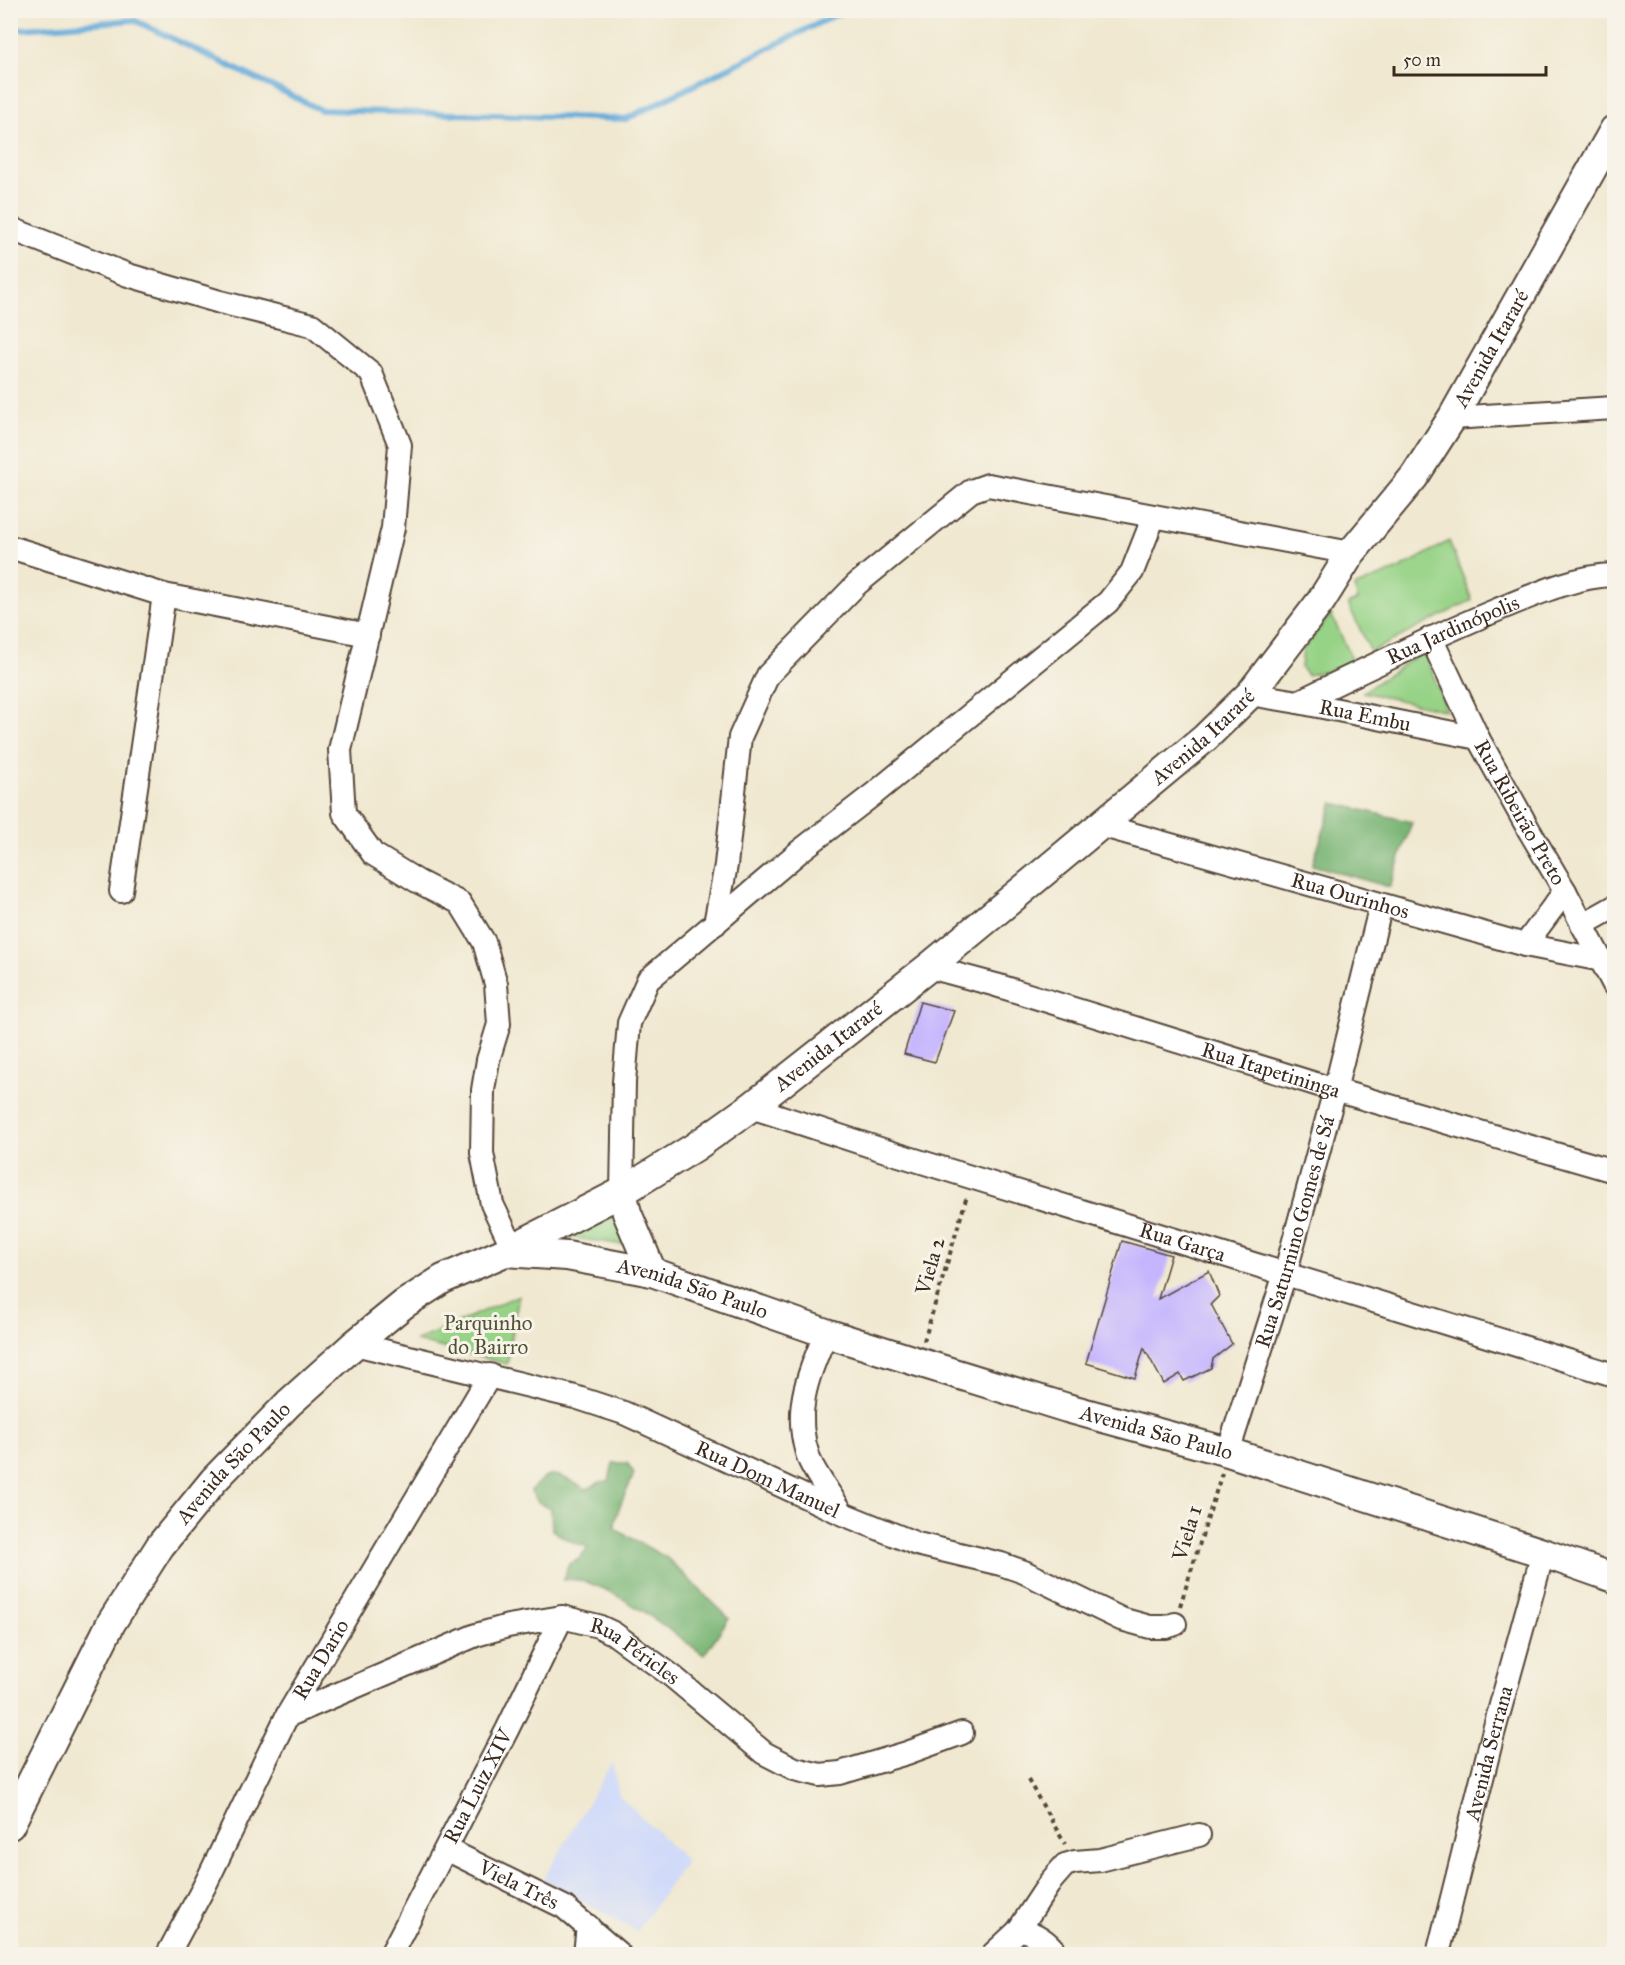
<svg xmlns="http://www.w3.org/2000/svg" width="1625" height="1965" font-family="'IM FELL Great Primer',serif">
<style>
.built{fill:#d0daf9}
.green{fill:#97d387;stroke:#697e52;stroke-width:1.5}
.forest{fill:#79b574;stroke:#5a7049;stroke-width:1.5}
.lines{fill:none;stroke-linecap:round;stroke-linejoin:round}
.stream{stroke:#63abda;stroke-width:6}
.building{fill:#c5b5fe}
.minor-casing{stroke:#564639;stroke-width:26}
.major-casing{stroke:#564639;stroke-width:32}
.path{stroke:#564639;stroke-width:4;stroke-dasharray:4.5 4.5;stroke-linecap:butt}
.minor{stroke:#fff;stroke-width:22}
.major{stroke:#fff;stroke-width:28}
.labels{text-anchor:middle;stroke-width:6;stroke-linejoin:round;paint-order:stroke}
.street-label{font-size:21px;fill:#3b2a1e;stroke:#f7f3e8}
.park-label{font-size:21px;fill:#525438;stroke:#f7f3e8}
</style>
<rect width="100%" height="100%" fill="#f7f3e8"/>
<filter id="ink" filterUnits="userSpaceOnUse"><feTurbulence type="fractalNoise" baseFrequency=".0167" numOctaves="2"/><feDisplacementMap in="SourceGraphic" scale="12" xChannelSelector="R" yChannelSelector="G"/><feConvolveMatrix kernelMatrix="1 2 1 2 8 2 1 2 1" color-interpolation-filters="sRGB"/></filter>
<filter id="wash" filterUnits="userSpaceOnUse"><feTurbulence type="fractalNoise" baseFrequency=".008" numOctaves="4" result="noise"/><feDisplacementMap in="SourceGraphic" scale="24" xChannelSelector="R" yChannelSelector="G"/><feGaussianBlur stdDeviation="1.35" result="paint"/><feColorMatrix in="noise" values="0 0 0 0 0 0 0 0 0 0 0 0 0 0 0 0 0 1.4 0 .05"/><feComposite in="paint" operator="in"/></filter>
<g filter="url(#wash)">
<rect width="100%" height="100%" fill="#f0e8d0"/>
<!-- built -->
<path class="built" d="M 612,1762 L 619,1795 L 687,1861 L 637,1931 L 543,1880 Z"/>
<!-- green -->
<path class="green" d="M 1449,541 L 1472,600 L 1371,652 L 1348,604 L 1358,600 L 1354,587 L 1401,568 Z
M 1331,614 L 1353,661 L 1328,671 L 1307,675 L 1301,668 L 1303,650 Z
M 1424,651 L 1447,711 L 1363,692 Z
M 613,1204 L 634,1246 L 566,1237 Z
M 519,1295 L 507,1364 L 416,1341 Z"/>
<!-- forest -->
<path class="forest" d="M 1333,803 L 1412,822 L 1390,887 L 1312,865 Z
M 613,1463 L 627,1463 L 634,1473 C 628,1492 615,1508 615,1529 L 667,1558 L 729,1618 L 704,1655 C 673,1633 600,1573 563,1580 L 569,1564 L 579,1559 L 588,1547 C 574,1544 564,1538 552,1530 L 551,1508 L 539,1503 L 531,1491 C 552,1463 561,1478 587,1489 L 600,1482 L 609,1481 Z"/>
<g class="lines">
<!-- stream -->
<path class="stream" d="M 10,30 L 134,20 L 321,110 L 626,119 L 845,10"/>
</g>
<g id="blocks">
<!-- building -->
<path class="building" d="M 920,1002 L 954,1011 L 935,1062 L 904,1054 Z
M 1122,1241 L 1171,1255 L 1158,1299 L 1209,1271 L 1219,1296 L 1211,1304 L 1232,1344 L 1213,1359 L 1211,1368 L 1184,1381 L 1180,1374 L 1164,1384 L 1144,1348 L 1135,1378 L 1086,1363 Z"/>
</g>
</g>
<g filter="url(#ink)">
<use href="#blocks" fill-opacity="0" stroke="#564639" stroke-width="1.5"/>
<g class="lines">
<!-- minor casing -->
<g class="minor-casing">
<g id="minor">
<path d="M 14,230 L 128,275 L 220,302 L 312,325 L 371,373 L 400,445 L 393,528 L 340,750 L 344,813 L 373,854 L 417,881 L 460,903 L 484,942 L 496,984 L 499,1024 L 488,1060 L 483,1090 L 482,1153 L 492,1204 L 513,1248"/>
<path d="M 1452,418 L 1614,408"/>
<path d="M 10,547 L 164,595 L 368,635"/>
<path id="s1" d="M 1431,638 L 1478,738 L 1529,830 L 1565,891 L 1614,985"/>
<path id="s2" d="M 1250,694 L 1298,702 L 1478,738"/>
<path id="s3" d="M 1298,702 C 1364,670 1429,638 1497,610 C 1534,595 1574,576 1614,575"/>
<path id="s4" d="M 1100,825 L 1525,945 L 1602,960"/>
<path d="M 121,891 L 164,595"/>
<path d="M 715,924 L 726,865 L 740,737 L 768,675 L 857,584 L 971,491 L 988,485 L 1351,553"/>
<path d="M 1582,925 L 1614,907"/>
<path d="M 1525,945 L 1565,891"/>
<path id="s5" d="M 929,967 L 996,985 L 1335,1090 L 1614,1171"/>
<path id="s6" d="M 751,1107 L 886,1151 L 1614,1375"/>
<path d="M 622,1192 L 624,1082 L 629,1023 L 648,980 L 800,851 L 875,793 L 1108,602 L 1132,572 L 1154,516"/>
<path d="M 826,1333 C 808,1376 792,1411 809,1459 C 815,1474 834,1500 843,1514"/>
<path id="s7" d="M 355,1344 L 575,1397 L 624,1413 L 843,1514 L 917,1544 L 1001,1564 L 1024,1572 L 1121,1619 L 1150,1627 L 1166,1627 L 1175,1624"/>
<path id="s8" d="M 1228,1452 L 1285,1274 L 1335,1090 L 1381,905"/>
<path id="s9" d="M 287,1716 L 476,1635 L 508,1626 L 562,1617 L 598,1626 L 613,1633 L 672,1676 L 764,1753 L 795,1769 L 820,1775 L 840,1773 L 907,1753 L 962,1733"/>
<path id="s10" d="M 446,1849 L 564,1907 L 619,1954"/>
<path d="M 1018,1931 L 1051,1881 L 1065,1865 L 1075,1862 L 1100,1860 L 1199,1835"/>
<path id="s11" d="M 168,1954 L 205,1885 L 287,1716 L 490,1375"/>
<path id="s12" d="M 391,1954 L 507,1730 L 562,1617"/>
<path d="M 585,1954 L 588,1926"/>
<path d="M 993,1954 L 1020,1929 C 1036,1934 1047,1940 1057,1954"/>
<path id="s13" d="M 1438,1954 L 1493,1734 L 1543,1553"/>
</g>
</g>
<!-- major casing -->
<g class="major-casing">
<g id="major">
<path d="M 622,1192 L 627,1213 L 652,1272"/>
<path id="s14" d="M 505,1252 L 567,1256 L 652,1272 L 826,1333 L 918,1362 L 1067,1408 L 1228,1452 L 1543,1553 L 1614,1578"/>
<path id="s15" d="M 10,1825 L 111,1623 L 160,1546 L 214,1480 L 289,1403 L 355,1344 L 404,1304 L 443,1279 L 505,1252 L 622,1192 L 695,1147 L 751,1107 L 929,967 L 1032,882 L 1205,738 L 1250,694 L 1321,601 L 1351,553 L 1414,477 L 1452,418 L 1614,130"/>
</g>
</g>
<!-- path -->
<path class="path" d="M 924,1341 L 967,1196
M 1180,1606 L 1222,1473
M 1028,1780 L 1065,1844"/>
<!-- minor -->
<use href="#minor" class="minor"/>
<!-- major -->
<use href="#major" class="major"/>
</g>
</g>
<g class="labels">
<!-- street labels -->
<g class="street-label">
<text dy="7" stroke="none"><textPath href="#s15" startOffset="2132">Avenida Itararé</textPath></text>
<text dy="7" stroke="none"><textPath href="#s3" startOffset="171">Rua Jardinópolis</textPath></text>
<text dy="7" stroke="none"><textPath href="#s2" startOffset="117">Rua Embu</textPath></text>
<text dy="7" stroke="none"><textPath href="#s15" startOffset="1646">Avenida Itararé</textPath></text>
<text dy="7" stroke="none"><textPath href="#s1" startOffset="196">Rua Ribeirão Preto</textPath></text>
<text dy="7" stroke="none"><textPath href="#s4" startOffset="260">Rua Ourinhos</textPath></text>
<text dy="7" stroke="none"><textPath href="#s15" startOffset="1160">Avenida Itararé</textPath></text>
<text dy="7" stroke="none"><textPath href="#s5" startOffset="357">Rua Itapetininga</textPath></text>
<text dy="7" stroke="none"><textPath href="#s8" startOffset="230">Rua Saturnino Gomes de Sá</textPath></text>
<text dy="7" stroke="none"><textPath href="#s6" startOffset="452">Rua Garça</textPath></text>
<text transform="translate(930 1266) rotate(-74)" y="7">Viela 2</text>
<text dy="7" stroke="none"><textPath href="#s14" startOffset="192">Avenida São Paulo</textPath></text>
<text dy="7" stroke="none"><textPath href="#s14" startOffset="678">Avenida São Paulo</textPath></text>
<text dy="7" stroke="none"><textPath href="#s15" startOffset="428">Avenida São Paulo</textPath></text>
<text dy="7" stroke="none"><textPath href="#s7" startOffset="436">Rua Dom Manuel</textPath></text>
<text transform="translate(1187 1533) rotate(-73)" y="7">Viela 1</text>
<text dy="7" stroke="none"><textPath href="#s9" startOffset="375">Rua Péricles</textPath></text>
<text dy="7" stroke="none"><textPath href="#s11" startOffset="332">Rua Dario</textPath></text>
<text dy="7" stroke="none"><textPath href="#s13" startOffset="207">Avenida Serrana</textPath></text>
<text dy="7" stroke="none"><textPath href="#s12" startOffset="189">Rua Luiz XIV</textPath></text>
<text dy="7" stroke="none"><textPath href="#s10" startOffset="81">Viela Três</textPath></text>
</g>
<!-- park labels -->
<g class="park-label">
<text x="488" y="1330">Parquinho<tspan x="488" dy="24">do Bairro</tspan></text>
</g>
</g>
<!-- margin -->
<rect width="1625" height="1965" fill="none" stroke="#f7f3e8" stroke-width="36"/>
<!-- scale -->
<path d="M1394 66v9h152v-9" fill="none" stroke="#3b2a1e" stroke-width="3"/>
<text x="1403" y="66" font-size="18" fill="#3b2a1e" stroke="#f7f3e8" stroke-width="4.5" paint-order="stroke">50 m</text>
</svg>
